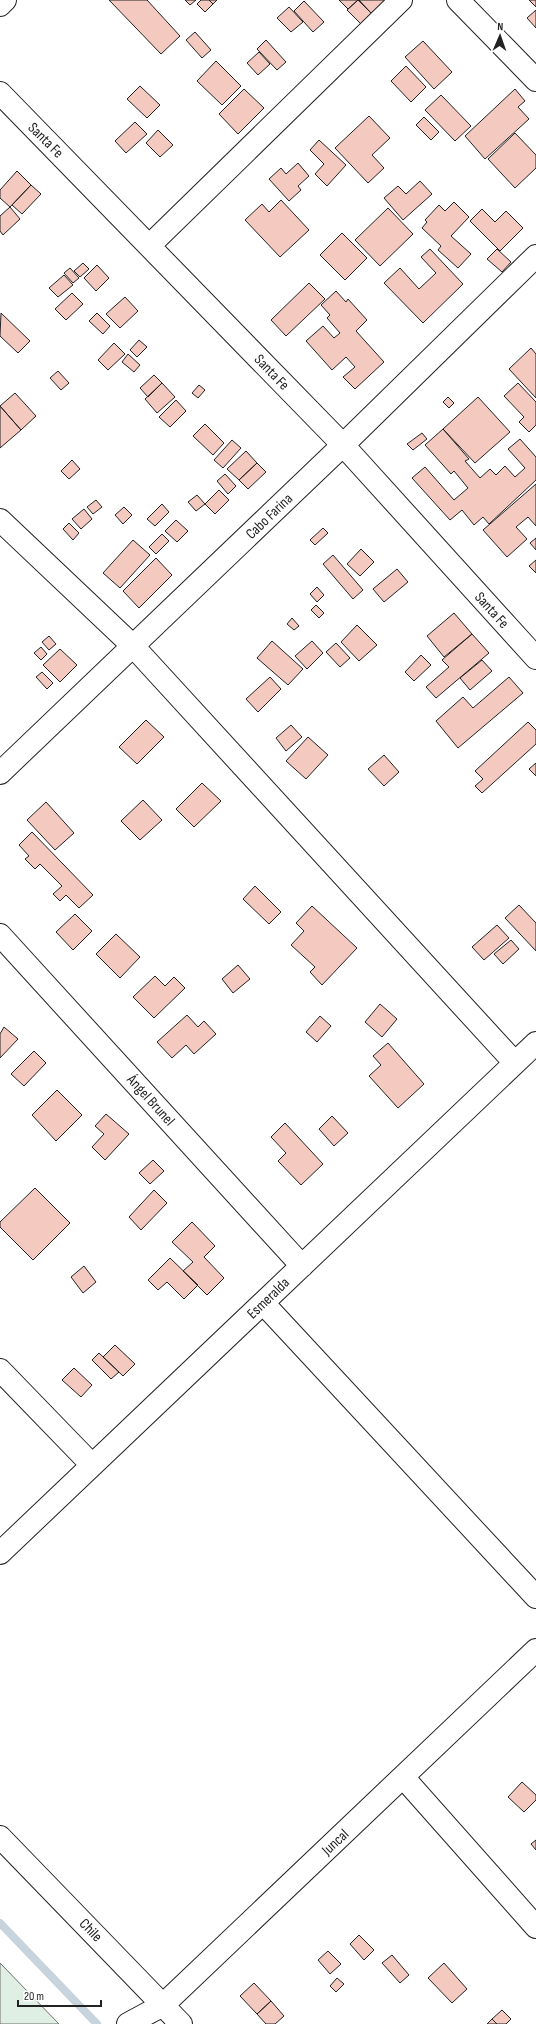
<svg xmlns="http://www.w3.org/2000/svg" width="536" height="2024" font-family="'Sofia Sans Condensed',sans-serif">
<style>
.green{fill:#e0efe3;stroke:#6f6f6f}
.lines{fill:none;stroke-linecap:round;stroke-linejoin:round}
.stream{stroke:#c7d3dd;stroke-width:8}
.building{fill:#f3c9c0;stroke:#222}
.minor-casing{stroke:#222;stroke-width:24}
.minor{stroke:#fff;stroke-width:22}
.labels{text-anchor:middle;stroke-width:3;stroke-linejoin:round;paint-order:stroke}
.street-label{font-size:15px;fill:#222;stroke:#fff}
</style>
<rect width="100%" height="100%" fill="#fff"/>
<!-- green -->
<path class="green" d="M 0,1963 L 59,2024 L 0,2024 Z"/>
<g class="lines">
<!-- stream -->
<path class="stream" d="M 0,1923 L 97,2024"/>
</g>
<!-- building -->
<path class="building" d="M 109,0 L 147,0 L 180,36 L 161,54 Z
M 185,0 L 196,0 L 190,5 Z
M 201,0 L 209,0 L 213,4 L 205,12 L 197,4 Z
M 209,0 L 217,0 L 213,4 Z
M 339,0 L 358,0 L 348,9 Z
M 358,0 L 372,14 L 361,24 L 347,10 Z
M 359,0 L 387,0 L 372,14 Z
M 529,0 L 536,0 L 536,7 Z
M 304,1 L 324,22 L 313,32 L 294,11 Z
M 289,7 L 303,22 L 291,32 L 277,18 Z
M 536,10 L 536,28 L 527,18 Z
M 195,32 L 211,50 L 202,58 L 186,40 Z
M 266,40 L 286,62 L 277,70 L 257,49 Z
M 423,41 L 452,72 L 434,89 L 405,57 Z
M 259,52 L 270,64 L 258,75 L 247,63 Z
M 216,61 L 241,86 L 222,105 L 197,81 Z
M 406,66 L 426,87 L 411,102 L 391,81 Z
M 140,86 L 160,105 L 147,118 L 127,99 Z
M 244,89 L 264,108 L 238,134 L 219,114 Z
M 515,89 L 525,101 L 518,107 L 529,119 L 485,159 L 465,136 Z
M 441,95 L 471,126 L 455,141 L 425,110 Z
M 369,116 L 390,138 L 372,155 L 384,168 L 368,183 L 335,148 Z
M 424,117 L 439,132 L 431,140 L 416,125 Z
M 135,122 L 147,134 L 126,153 L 115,141 Z
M 158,130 L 173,145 L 160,157 L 146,143 Z
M 515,133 L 536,155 L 536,168 L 515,188 L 488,159 Z
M 319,140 L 346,165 L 327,186 L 315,174 L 324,164 L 310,150 Z
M 298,163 L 309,176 L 298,186 L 301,190 L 289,201 L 269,179 L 281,168 L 286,174 Z
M 17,171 L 31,185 L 10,207 L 0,198 L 0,190 Z
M 420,181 L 432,194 L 403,220 L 384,198 L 398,186 L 406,194 Z
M 31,185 L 41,194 L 22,214 L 12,205 Z
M 281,200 L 309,230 L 280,257 L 245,220 L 262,204 L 269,212 Z
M 454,202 L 469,217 L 451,236 L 471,254 L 458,268 L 438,250 L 441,246 L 422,228 L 427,222 L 425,220 L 439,205 L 445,211 Z
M 10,207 L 20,219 L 3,235 L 0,231 L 0,216 Z
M 388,208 L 413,234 L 380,266 L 355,240 Z
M 482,209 L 495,222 L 506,211 L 523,228 L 500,251 L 470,221 Z
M 342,233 L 367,258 L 345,280 L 320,255 Z
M 430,249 L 463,284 L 423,323 L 384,283 L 400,268 L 419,289 L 436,273 L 421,257 Z
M 497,249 L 511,262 L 502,272 L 487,259 Z
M 83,263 L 89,269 L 80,277 L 74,271 Z
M 97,265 L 109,278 L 96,291 L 84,278 Z
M 70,268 L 79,278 L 73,283 L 64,273 Z
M 64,275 L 73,285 L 58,297 L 49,288 Z
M 309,283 L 325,299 L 286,336 L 271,320 Z
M 336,291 L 346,302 L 348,299 L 367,320 L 356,331 L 384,362 L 355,389 L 343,377 L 355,367 L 346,357 L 332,370 L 306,341 L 323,326 L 334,338 L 340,333 L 327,318 L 330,315 L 321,305 Z
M 72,293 L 83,304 L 66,320 L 55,309 Z
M 125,297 L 138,311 L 120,328 L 106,314 Z
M 1,313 L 30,341 L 18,353 L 0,336 Z
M 97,313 L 110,326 L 103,334 L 89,321 Z
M 139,340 L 147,347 L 137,357 L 130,350 Z
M 114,343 L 125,354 L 108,370 L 98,360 Z
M 531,348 L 536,354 L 536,398 L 509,369 Z
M 128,354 L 140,365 L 134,372 L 122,362 Z
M 58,371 L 69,383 L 61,390 L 50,378 Z
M 154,375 L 162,383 L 148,397 L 140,388 Z
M 162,383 L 175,397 L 157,413 L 145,399 Z
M 518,383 L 536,402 L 536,425 L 529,432 L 519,422 L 524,417 L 504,396 Z
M 199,385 L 205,390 L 198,398 L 192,393 Z
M 15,393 L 36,416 L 21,430 L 0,406 Z
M 448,397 L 454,403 L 449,408 L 443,402 Z
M 478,397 L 510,432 L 475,463 L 443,429 Z
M 176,400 L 186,411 L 170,427 L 159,417 Z
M 0,406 L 21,430 L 0,448 Z
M 205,424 L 224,443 L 213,455 L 193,436 Z
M 443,429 L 469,459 L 465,461 L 480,478 L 490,469 L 496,475 L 505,466 L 515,477 L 525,468 L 508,449 L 520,439 L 536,457 L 536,480 L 489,524 L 483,517 L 474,525 L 462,510 L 450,520 L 412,478 L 425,467 L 454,500 L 468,488 L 454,471 L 451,474 L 425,445 Z
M 422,433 L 427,439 L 413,450 L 407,444 Z
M 232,440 L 241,448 L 223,468 L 214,460 Z
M 246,451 L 257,463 L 239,480 L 227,469 Z
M 72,460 L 80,469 L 69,479 L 61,471 Z
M 257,463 L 266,472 L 248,489 L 239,480 Z
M 225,474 L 236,486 L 228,494 L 217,481 Z
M 536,484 L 536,526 L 528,517 L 516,527 L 527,539 L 507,557 L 483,530 Z
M 219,490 L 229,500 L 215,514 L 205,504 Z
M 197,495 L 205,504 L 196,511 L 188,502 Z
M 96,500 L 102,507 L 93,514 L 87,507 Z
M 162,504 L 169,512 L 155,526 L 147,519 Z
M 124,507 L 132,515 L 123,524 L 115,515 Z
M 84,509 L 92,519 L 81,529 L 72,519 Z
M 176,520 L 188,531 L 177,542 L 165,531 Z
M 69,523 L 79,533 L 73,540 L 63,529 Z
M 323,528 L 328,533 L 315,545 L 310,540 Z
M 162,534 L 169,541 L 156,554 L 149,547 Z
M 536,538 L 536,550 L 530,543 Z
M 133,540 L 150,555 L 120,588 L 103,573 Z
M 361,549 L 374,562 L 360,576 L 347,564 Z
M 333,555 L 363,590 L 353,599 L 323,564 Z
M 156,558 L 172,575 L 139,608 L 123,591 Z
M 536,560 L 536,573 L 529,566 Z
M 397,569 L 408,582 L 384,602 L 373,589 Z
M 317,587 L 324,595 L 317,602 L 310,594 Z
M 316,605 L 324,613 L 319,618 L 311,610 Z
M 454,613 L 472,634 L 444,657 L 427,636 Z
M 292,618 L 299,626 L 294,630 L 287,624 Z
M 357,625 L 377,645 L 359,661 L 341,642 Z
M 472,634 L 489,653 L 436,698 L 426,687 L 449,667 L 442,660 Z
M 49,636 L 56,644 L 49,650 L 42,642 Z
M 272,641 L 303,669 L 288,685 L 257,658 Z
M 312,641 L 323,653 L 307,669 L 295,656 Z
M 336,643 L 350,658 L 340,667 L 326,652 Z
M 41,647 L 47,654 L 41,660 L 34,653 Z
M 60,649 L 77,665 L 60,682 L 43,665 Z
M 421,655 L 431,665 L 414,681 L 405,672 Z
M 482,660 L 492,671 L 470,690 L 460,678 Z
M 42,672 L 53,683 L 47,689 L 36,677 Z
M 270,677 L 281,689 L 258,712 L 246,699 Z
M 509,677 L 523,693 L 458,748 L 436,721 L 463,697 L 473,708 Z
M 146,720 L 164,737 L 137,764 L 119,747 Z
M 528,722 L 536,730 L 536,744 L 482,793 L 475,786 L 483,779 L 475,771 Z
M 291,725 L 302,737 L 286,751 L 276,738 Z
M 308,737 L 328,755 L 306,779 L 286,761 Z
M 384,755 L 399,772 L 384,786 L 368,769 Z
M 536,763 L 536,776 L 529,769 Z
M 202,783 L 221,801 L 194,827 L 176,809 Z
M 143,800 L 162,820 L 140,840 L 121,821 Z
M 46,802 L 74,833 L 55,850 L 27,820 Z
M 32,832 L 93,895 L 79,908 L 66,895 L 60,901 L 53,894 L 62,886 L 40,864 L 35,869 L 25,859 L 29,856 L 19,845 Z
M 255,886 L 281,912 L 269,924 L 243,899 Z
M 519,905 L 536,923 L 536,951 L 505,918 Z
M 312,906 L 357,948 L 322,985 L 310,972 L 315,967 L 291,945 L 304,931 L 296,923 Z
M 75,914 L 92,931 L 73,950 L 56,932 Z
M 497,925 L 509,938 L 484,960 L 472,947 Z
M 116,934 L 140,957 L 120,978 L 96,954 Z
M 511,940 L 519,949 L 503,964 L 494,954 Z
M 238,965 L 250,979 L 233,993 L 222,979 Z
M 155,976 L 165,986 L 174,977 L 185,988 L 154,1018 L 133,997 Z
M 380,1004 L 397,1019 L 382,1037 L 365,1022 Z
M 187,1015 L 198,1027 L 204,1021 L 216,1034 L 194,1054 L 186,1045 L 172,1058 L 157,1042 Z
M 320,1016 L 331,1026 L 317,1042 L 306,1032 Z
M 4,1027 L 18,1039 L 0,1058 L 0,1034 Z
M 388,1043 L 424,1084 L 398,1108 L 369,1076 L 381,1065 L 373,1056 Z
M 34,1051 L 46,1063 L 24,1086 L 11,1074 Z
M 57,1090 L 82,1115 L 56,1141 L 32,1115 Z
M 106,1114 L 129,1134 L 105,1160 L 92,1147 L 104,1134 L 95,1126 Z
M 332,1116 L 348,1133 L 334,1146 L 319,1129 Z
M 285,1123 L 323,1164 L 301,1185 L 278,1161 L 286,1153 L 271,1137 Z
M 153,1160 L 164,1171 L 150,1184 L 139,1173 Z
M 35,1188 L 70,1223 L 33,1260 L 0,1227 L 0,1222 Z
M 154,1190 L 167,1203 L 141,1230 L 129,1217 Z
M 192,1222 L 215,1246 L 204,1257 L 224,1278 L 207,1295 L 183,1271 L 193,1262 L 172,1242 Z
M 170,1258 L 198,1285 L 184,1299 L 167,1282 L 158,1290 L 148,1280 Z
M 84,1266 L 96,1282 L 83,1293 L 71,1277 Z
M 115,1345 L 135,1364 L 123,1376 L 103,1357 Z
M 99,1353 L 119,1372 L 111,1379 L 92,1360 Z
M 74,1368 L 92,1385 L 81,1397 L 62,1380 Z
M 522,1782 L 536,1795 L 536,1800 L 524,1812 L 508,1797 Z
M 536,1840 L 536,1850 L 531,1844 Z
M 359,1935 L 374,1950 L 364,1960 L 350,1944 Z
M 328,1951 L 341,1964 L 330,1974 L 318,1960 Z
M 392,1955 L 409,1975 L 400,1983 L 382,1963 Z
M 444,1963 L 467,1989 L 452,2003 L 428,1978 Z
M 337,1978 L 344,1984 L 336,1992 L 330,1986 Z
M 254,1983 L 271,2001 L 257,2014 L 240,1996 Z
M 271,2001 L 284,2016 L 275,2024 L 266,2024 L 257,2014 Z
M 502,2010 L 511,2019 L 506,2024 L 497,2024 L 492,2019 Z
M 492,2019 L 497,2024 L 487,2024 Z"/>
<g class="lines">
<!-- minor casing -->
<g class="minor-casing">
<path id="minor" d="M 458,0 L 536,80
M 0,5 L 5,0
M 0,93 L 343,445 L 536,658
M 150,245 L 401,0
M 0,520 L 133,646 L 515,1063
M 0,773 L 343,445 L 536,256
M 0,935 L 302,1266
M 263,1303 L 536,1597
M 0,1370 L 92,1465
M 0,1553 L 536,1043
M 403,1777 L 536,1927
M 0,1837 L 181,2024
M 128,2024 L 163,2005 L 536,1650"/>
</g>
<!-- minor -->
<use href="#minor" class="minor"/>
</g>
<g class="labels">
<!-- street labels -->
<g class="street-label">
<text transform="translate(46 140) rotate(45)" y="5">Santa Fe</text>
<text transform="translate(272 372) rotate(46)" y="5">Santa Fe</text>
<text transform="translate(269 516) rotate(-44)" y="5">Cabo Farina</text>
<text transform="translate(492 610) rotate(48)" y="5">Santa Fe</text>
<text transform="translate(151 1100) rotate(48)" y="5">Ángel Brunel</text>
<text transform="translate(268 1298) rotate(-44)" y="5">Esmeralda</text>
<text transform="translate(335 1842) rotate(-43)" y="5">Juncal</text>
<text transform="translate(91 1930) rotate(46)" y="5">Chile</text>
</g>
</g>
<!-- north arrow -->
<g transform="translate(500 36) rotate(2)" stroke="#ffffff" stroke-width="3" paint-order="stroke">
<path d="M0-3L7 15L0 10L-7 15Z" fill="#222222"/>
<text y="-6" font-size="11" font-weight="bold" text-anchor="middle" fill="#222222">N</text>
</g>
<!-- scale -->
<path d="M18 2000v6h83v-6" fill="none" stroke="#222222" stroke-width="2"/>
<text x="24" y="2000" font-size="12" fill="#222222" stroke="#ffffff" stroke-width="3" paint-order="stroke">20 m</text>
</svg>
